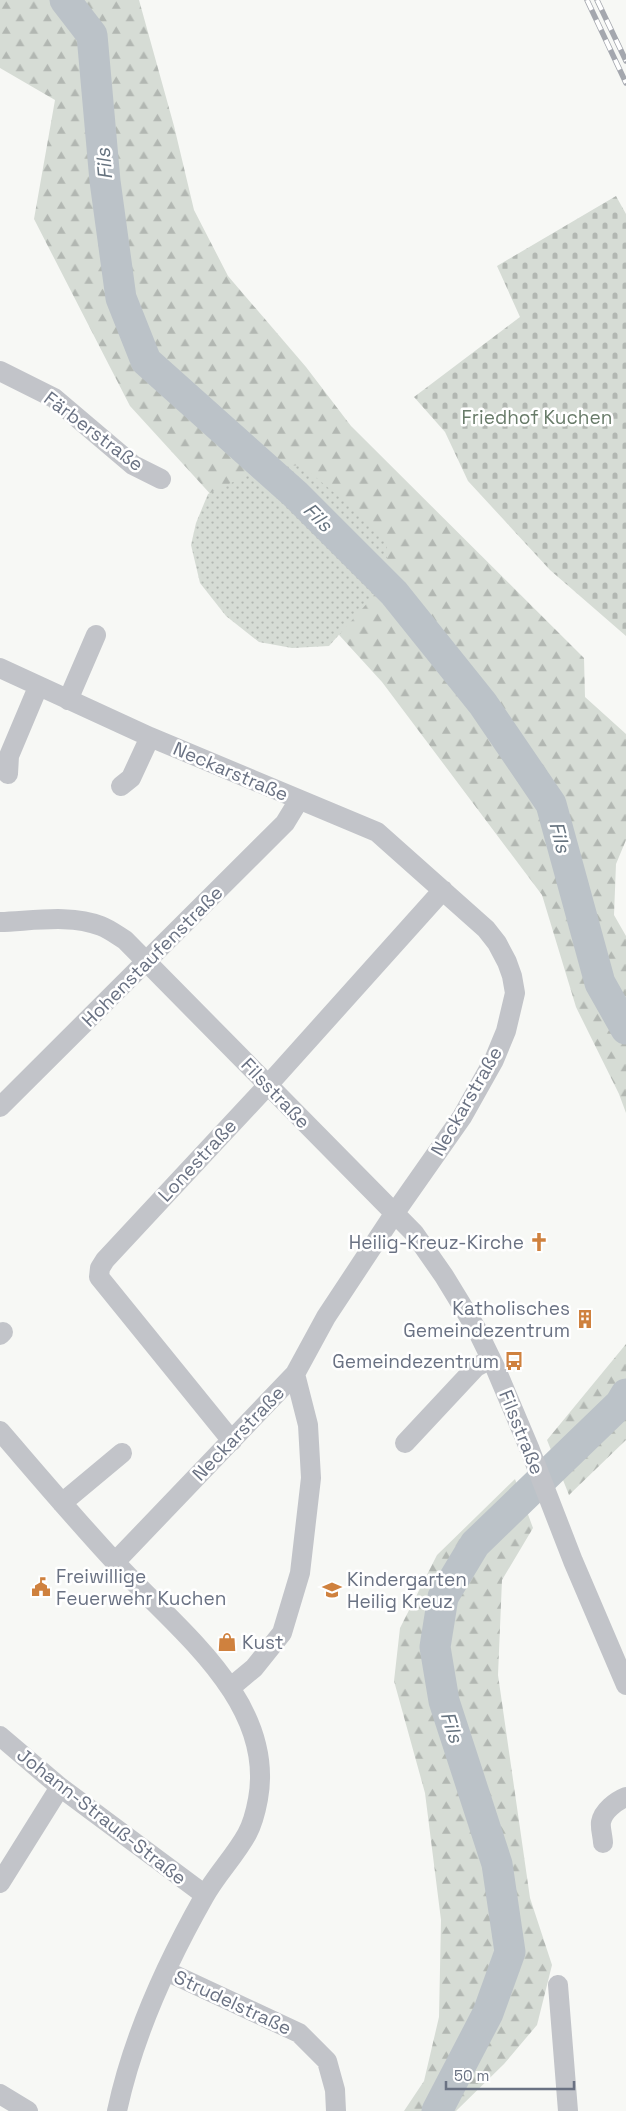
<svg xmlns="http://www.w3.org/2000/svg" width="626" height="2111" font-family="'Space Grotesk',sans-serif">
<style>
.forest{fill:url(#forest-firs)}
.cemetery{fill:url(#cemetery-stones)}
.park{fill:url(#park-dots)}
.lines{fill:none;stroke-linecap:round;stroke-linejoin:round}
.river{stroke:#bbc2c8;stroke-width:31}
.minor{stroke:#c2c4c9;stroke-width:20}
.rail-casing{stroke:#a4a7ae;stroke-width:5.5}
.rail{stroke:#fff;stroke-width:4;stroke-dasharray:11;stroke-linecap:butt}
.labels{text-anchor:middle;stroke-width:5;stroke-linejoin:round;paint-order:stroke}
.park-label{font-size:19px;fill:#687b69;stroke:#fff}
.street-label{font-size:19px;fill:#6a7283;stroke:#fff}
.poi-label{font-size:19px;fill:#6a7283;stroke:#fff;text-anchor:end}
.water-label{font-size:20px;font-style:italic;fill:#66737f;stroke:#fff}
</style>
<defs>
<pattern id="forest-firs" width="22" height="20" patternUnits="userSpaceOnUse" patternTransform="scale(1.25)"><rect width="22" height="20" fill="#d6dcd5"/><path d="M5 1l3.5 6h-7zM16 11l3.5 6h-7z" fill="#b2b7b2"/></pattern>
<pattern id="cemetery-stones" width="16" height="16" patternUnits="userSpaceOnUse" patternTransform="scale(1.25)"><rect width="16" height="16" fill="#d6dcd5"/><path d="M2 7V4a2 2 0 0 1 4 0v3zM10 15v-3a2 2 0 0 1 4 0v3z" fill="#b2b7b2"/></pattern>
<pattern id="park-dots" width="8" height="8" patternUnits="userSpaceOnUse" patternTransform="scale(1.25)"><rect width="8" height="8" fill="#d6dcd5"/><path d="M2 2h.1M6 6h.1" fill="none" stroke="#b2b7b2" stroke-width="1.8" stroke-linecap="round"/></pattern>
</defs>
<rect width="100%" height="100%" fill="#f7f8f5"/>
<!-- forest -->
<path class="forest" d="M 0,0 L 139,0 L 174,126 L 194,210 L 228,276 L 306,367 L 351,426 L 584,658 L 585,697 L 626,734 L 626,840 L 616,864 L 614,915 L 626,936 L 626,1113 L 619,1094 L 576,1007 L 542,895 L 382,682 L 130,406 L 34,219 L 55,100 L 0,68 Z
M 626,1344 L 626,1440 L 569,1495 L 547,1440 Z
M 515,1479 L 533,1528 L 502,1580 L 498,1675 L 530,1898 L 552,1965 L 537,2025 L 504,2064 L 456,2111 L 404,2111 L 424,2081 L 439,2017 L 441,1920 L 425,1793 L 394,1681 L 400,1628 L 437,1555 Z"/>
<!-- cemetery -->
<path class="cemetery" d="M 616,196 L 626,214 L 626,636 L 550,570 L 468,481 L 445,432 L 414,397 L 520,317 L 497,266 Z"/>
<!-- park -->
<path class="park" d="M 301,465 L 350,506 L 387,540 L 387,577 L 370,600 L 329,646 L 292,648 L 259,642 L 226,616 L 200,583 L 191,545 L 196,523 L 208,494 L 260,469 Z"/>
<g class="lines">
<!-- river -->
<path class="river" d="M 65,0 L 92,35 L 105,181 L 121,298 L 146,361 L 295,494 L 394,593 L 483,704 L 551,804 L 600,983 L 626,1029
M 437,2111 L 488,2013 L 510,1952 L 497,1864 L 444,1701 L 435,1647 L 443,1597 L 475,1544 L 620,1404 L 626,1394"/>
<!-- minor -->
<path class="minor" d="M 0,371 L 54,398 L 133,465 L 161,479
M 0,668 L 150,737 L 377,832 L 486,929 L 497,943 L 507,962 L 512,976 L 515,993 L 506,1031 L 494,1060 L 462,1117 L 394,1214 L 326,1317 L 295,1374 L 115,1562
M 68,700 L 96,635
M 8,774 L 9,756 L 38,687
M 121,786 L 131,778 L 150,737
M 0,922 C 32,921 71,914 101,926 C 109,929 117,935 125,940 L 414,1233 L 444,1276 L 477,1330 L 495,1367 L 530,1450 L 573,1561 L 626,1685
M 0,1107 L 285,823 L 299,800
M 0,1335 L 3,1332
M 0,1431 C 38,1475 76,1520 115,1562 C 174,1627 276,1700 258,1799 C 256,1810 253,1823 247,1834 C 235,1856 216,1875 204,1897 C 166,1964 133,2036 117,2111
M 232,1441 L 99,1277 L 100,1268 L 105,1260 L 268,1085 L 443,890
M 405,1443 L 476,1367 L 491,1359
M 62,1503 L 122,1453
M 230,1688 L 254,1668 L 282,1633 L 300,1573 L 311,1478 L 308,1425 L 295,1374
M 0,1736 L 60,1787 L 205,1895
M 603,1843 C 603,1837 600,1828 601,1822 C 603,1811 616,1801 626,1797
M 0,1883 L 60,1787
M 166,1971 L 299,2033 L 327,2061 L 335,2090 L 336,2111
M 558,1985 L 568,2111
M 0,2094 L 28,2111"/>
<!-- rail casing -->
<g class="rail-casing">
<path id="rail" d="M 587,0 L 626,83
M 597,0 L 626,61"/>
</g>
<!-- rail -->
<use href="#rail" class="rail"/>
</g>
<!-- icons -->
<defs>
<g id="church-bare" transform="scale(1.5)"><path d="M-1.2-6h2.4v3.5h3.3v2.4h-3.3V6h-2.4V-.1h-3.3v-2.4h3.3Z" fill="#cf813e" stroke="#fff" stroke-width="2.5" paint-order="stroke"/></g>
<g id="building-bare" transform="scale(1.5)"><path d="M-4-6H4V6H1V3H-1V6H-4ZM-2.5-4.3h1.7v1.8h-1.7ZM.8-4.3h1.7v1.8H.8ZM-2.5-1h1.7V.8h-1.7ZM.8-1h1.7V.8H.8Z" fill="#cf813e" stroke="#fff" stroke-width="2.5" paint-order="stroke"/></g>
<g id="bus-bare" transform="scale(1.5)"><path d="M-5-6H5V4H4V6H2V4H-2V6H-4V4H-5ZM-3.5-4V0h7V-4ZM-3.5 1.2v1.5H-2V1.2ZM2 1.2v1.5H3.5V1.2Z" fill="#cf813e" stroke="#fff" stroke-width="2.5" paint-order="stroke"/></g>
<g id="civic-bare" transform="scale(1.5)"><path d="M-.6-6.5H3V-4.5H.6V-3L4-1V1h2V6H-6V1h2V-1L-.6-3ZM-1.2 2.5V6h2.4V2.5Z" fill="#cf813e" stroke="#fff" stroke-width="2.5" paint-order="stroke"/></g>
<g id="school-bare" transform="scale(1.5)"><path d="M0-5L7-2L0 1L-7-2ZM-4 1L0 2.5L4 1V4Q0 6-4 4Z" fill="#cf813e" stroke="#fff" stroke-width="2.5" paint-order="stroke"/></g>
<g id="shop-bare" transform="scale(1.5)"><path d="M-5-2.5h2.3a2.7 3.5 0 0 1 5.4 0H5L5.5 6h-11ZM-1.5-2.5h3a1.5 2.3 0 0 0-3 0Z" fill="#cf813e" stroke="#fff" stroke-width="2.5" paint-order="stroke"/></g>
</defs>
<g fill-rule="evenodd">
<use href="#church-bare" x="539" y="1242"/>
<use href="#building-bare" x="585" y="1319"/>
<use href="#bus-bare" x="514" y="1361"/>
<use href="#civic-bare" x="41" y="1587"/>
<use href="#school-bare" x="332" y="1590"/>
<use href="#shop-bare" x="227" y="1642"/>
</g>
<g class="labels">
<!-- park labels -->
<g class="park-label">
<text x="537" y="424">Friedhof Kuchen</text>
</g>
<!-- street labels -->
<g class="street-label">
<text transform="translate(94 431) rotate(37)" y="7">Färberstraße</text>
<text transform="translate(231 771) rotate(23)" y="7">Neckarstraße</text>
<text transform="translate(152 956) rotate(-45)" y="7">Hohenstaufenstraße</text>
<text transform="translate(276 1093) rotate(46)" y="7">Filsstraße</text>
<text transform="translate(466 1101) rotate(-60)" y="7">Neckarstraße</text>
<text transform="translate(197 1160) rotate(-47)" y="7">Lonestraße</text>
<text transform="translate(522 1432) rotate(68)" y="7">Filsstraße</text>
<text transform="translate(238 1433) rotate(-46)" y="7">Neckarstraße</text>
<text transform="translate(102 1816) rotate(38)" y="7">Johann-Strauß-Straße</text>
<text transform="translate(233 2002) rotate(25)" y="7">Strudelstraße</text>
</g>
<!-- poi labels -->
<g class="poi-label">
<text x="524" y="1249">Heilig-Kreuz-Kirche</text>
<text x="570" y="1315">Katholisches<tspan x="570" dy="22">Gemeindezentrum</tspan></text>
<text x="499" y="1368">Gemeindezentrum</text>
<text x="56" y="1583" text-anchor="start">Freiwillige<tspan x="56" dy="22">Feuerwehr Kuchen</tspan></text>
<text x="347" y="1586" text-anchor="start">Kindergarten<tspan x="347" dy="22">Heilig Kreuz</tspan></text>
<text x="242" y="1649" text-anchor="start">Kust</text>
</g>
<!-- water labels -->
<g class="water-label">
<text transform="translate(104 164) rotate(-95)" y="7">Fils</text>
<text transform="translate(318 517) rotate(45)" y="7">Fils</text>
<text transform="translate(560 837) rotate(75)" y="7">Fils</text>
<text transform="translate(452 1727) rotate(72)" y="7">Fils</text>
</g>
</g>
<!-- scale -->
<path d="M446 2081v8h128v-8" fill="none" stroke="#6a7283" stroke-width="2.5"/>
<text x="454" y="2081" font-size="15" fill="#6a7283" stroke="#ffffff" stroke-width="4" paint-order="stroke">50 m</text>
</svg>
